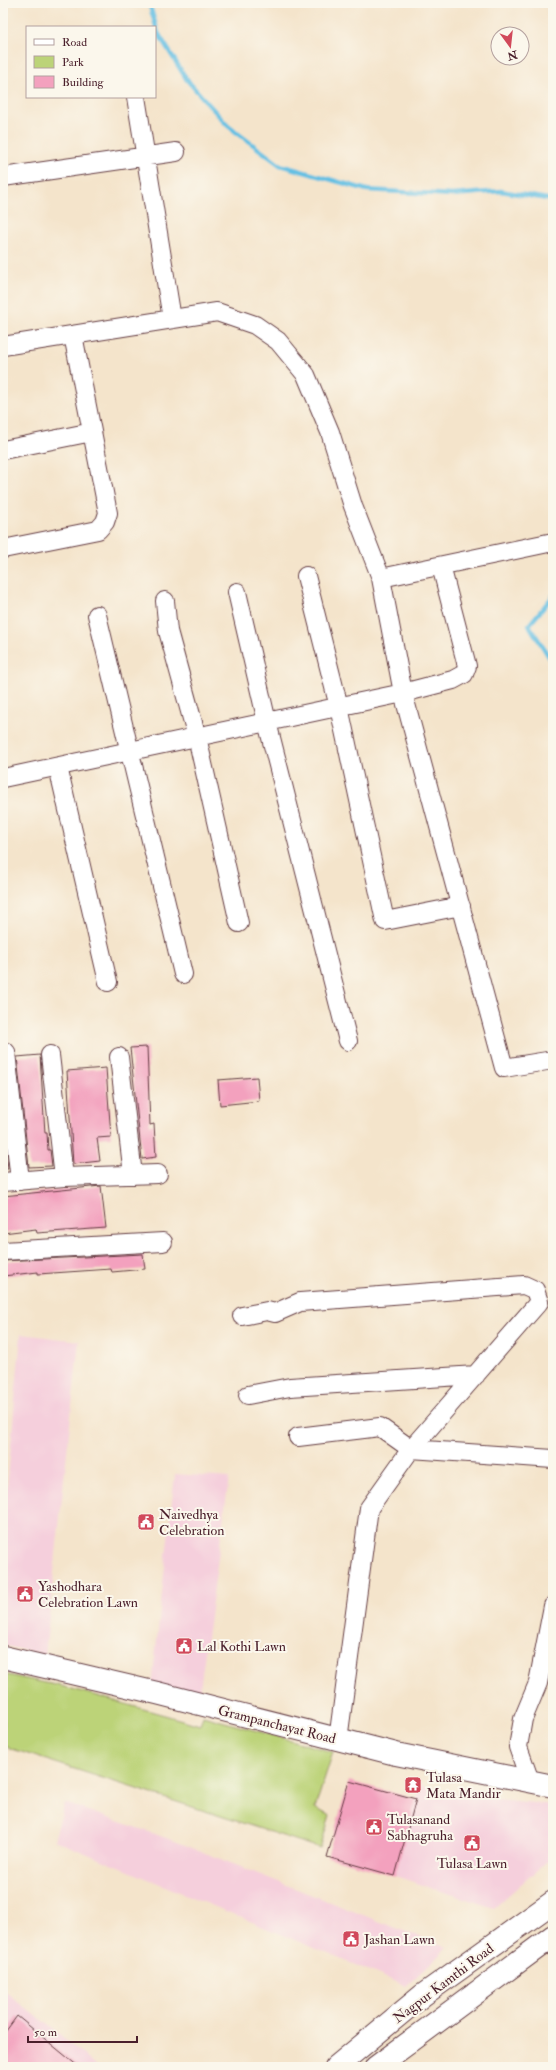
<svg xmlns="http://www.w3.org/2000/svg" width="556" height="2070" font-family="'IM FELL Double Pica',serif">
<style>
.built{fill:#f5cfdc}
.green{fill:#bcd378;stroke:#837952}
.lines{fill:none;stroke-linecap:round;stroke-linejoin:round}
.stream{stroke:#65c0e3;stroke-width:4.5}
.building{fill:#f3a1be}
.street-casing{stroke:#643d43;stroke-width:20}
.secondary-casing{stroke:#643d43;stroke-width:24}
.primary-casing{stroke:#643d43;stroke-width:24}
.street{stroke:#fff;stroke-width:18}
.secondary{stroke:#fff;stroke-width:22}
.primary{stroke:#fff;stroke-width:22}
.labels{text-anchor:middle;stroke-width:4;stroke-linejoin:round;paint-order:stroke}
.poi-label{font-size:14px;fill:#4a1f2b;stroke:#fbf7ec;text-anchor:start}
.street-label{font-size:14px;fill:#4a1f2b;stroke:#fbf7ec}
</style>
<rect width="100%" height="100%" fill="#fbf7ec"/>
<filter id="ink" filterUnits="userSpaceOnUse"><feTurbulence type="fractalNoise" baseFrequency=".025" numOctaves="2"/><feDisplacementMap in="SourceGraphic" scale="8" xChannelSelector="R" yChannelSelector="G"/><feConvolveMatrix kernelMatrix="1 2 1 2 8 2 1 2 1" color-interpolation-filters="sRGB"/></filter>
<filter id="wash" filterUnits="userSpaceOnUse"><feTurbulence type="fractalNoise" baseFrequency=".012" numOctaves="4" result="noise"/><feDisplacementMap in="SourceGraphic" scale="16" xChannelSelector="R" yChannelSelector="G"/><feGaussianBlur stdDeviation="0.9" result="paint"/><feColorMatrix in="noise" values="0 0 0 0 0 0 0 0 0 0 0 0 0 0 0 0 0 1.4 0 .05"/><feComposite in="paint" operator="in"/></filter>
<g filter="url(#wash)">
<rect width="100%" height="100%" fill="#f4e4cb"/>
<!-- built -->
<path class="built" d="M 21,1334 L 79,1341 L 45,1655 L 3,1645 L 3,1533 Z
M 175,1474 L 229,1478 L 199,1696 L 152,1685 Z
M 420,1785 L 468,1796 L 553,1805 L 553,1856 L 494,1908 L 395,1876 Z
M 65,1803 L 172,1840 L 447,1948 L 406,1986 L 54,1840 Z
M 3,1990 L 57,2032 L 97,2067 L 3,2067 Z"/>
<!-- green -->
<path class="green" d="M 3,1674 L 65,1687 L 200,1725 L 203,1716 L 333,1752 L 315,1808 L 330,1816 L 320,1848 L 3,1746 Z"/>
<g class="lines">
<!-- stream -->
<path class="stream" d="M 149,3 L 158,33 L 187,80 L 228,126 L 280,165 L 367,190 L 452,195 L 501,191 L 553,200
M 553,596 L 529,625 L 553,663"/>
</g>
<g id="blocks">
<!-- building -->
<path class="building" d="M 147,1047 L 150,1125 L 154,1124 L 156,1157 L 142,1159 L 130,1048 Z
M 40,1055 L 45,1133 L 47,1133 L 48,1150 L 50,1150 L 52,1166 L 29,1167 L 17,1057 Z
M 106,1068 L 111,1137 L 97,1138 L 100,1161 L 73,1164 L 67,1071 Z
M 257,1077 L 259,1101 L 220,1105 L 218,1080 Z
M 3,1122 L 8,1169 L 3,1169 Z
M 101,1186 L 106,1228 L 37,1233 L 36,1229 L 3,1233 L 3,1196 Z
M 143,1254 L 145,1269 L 112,1272 L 111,1269 L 38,1274 L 38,1272 L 3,1276 L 3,1261 Z
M 349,1781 L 416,1799 L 395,1876 L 327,1857 Z
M 17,2016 L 79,2067 L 3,2067 L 3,2035 Z"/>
</g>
</g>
<g filter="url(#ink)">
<use href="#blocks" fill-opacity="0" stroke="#643d43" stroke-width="1"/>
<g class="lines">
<!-- street casing -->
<g class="street-casing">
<path id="street" d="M 136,97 L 172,319
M 3,177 L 176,152
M 3,346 L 217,312 L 255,325 L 278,341 L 306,375 L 330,432 L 353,506 L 381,578
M 3,450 L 92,432
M 553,542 L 381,578 L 403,693 L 504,1068 L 553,1060
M 3,549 L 98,530 L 105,522 L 108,513 L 73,335
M 306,576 L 339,707 L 385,921 L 461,906
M 237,592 L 267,722 L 348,1041
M 165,601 L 168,631 L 197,737 L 239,923
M 97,615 L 183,974
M 58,767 L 108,982
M 3,778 L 403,693 L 453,680 L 464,674 L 467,666 L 441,566
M 6,1052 L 20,1181
M 50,1055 L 64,1177
M 119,1057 L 133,1175
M 3,1182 L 64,1177 L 158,1174
M 3,1251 L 163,1242
M 242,1316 L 267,1311 L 275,1313 L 300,1302 L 524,1285 L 535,1290 L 539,1302 L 411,1449 L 369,1508 L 338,1740
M 248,1395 L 290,1387 L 476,1375
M 298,1437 L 380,1427 L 411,1449 L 553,1459
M 530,1781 L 518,1747 L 523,1719 L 538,1683 L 553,1606"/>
</g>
<!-- secondary casing -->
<g class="secondary-casing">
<path id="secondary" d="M 3,1657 L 157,1693 L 396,1754 L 553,1786"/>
</g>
<!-- primary casing -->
<g class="primary-casing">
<path id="primary" d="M 336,2067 L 423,1995 L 553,1902
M 376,2067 L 553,1936"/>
</g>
<!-- street -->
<use href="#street" class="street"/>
<!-- secondary -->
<use href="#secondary" class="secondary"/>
<!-- primary -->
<use href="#primary" class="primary"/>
</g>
</g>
<!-- icons -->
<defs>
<g id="civic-square" transform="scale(0.9)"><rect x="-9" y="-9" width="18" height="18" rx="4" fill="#d1495b" stroke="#fbf7ec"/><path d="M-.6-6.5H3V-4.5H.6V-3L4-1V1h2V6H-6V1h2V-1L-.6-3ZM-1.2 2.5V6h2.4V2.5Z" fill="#fff"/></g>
<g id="temple-square" transform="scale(0.9)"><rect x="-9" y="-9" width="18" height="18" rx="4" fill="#d1495b" stroke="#fbf7ec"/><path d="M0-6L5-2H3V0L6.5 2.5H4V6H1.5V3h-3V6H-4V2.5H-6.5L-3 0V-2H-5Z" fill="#fff"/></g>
</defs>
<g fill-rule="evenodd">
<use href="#civic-square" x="146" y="1522"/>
<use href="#civic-square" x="25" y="1594"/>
<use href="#civic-square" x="184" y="1646"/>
<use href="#temple-square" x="413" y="1785"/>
<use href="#civic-square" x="374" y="1827"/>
<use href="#civic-square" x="472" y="1843"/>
<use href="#civic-square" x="351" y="1939"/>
</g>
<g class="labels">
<!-- poi labels -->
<g class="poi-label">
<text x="159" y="1519">Naivedhya<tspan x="159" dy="16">Celebration</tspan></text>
<text x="38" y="1591">Yashodhara<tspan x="38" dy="16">Celebration Lawn</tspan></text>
<text x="197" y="1651">Lal Kothi Lawn</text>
<text x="426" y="1782">Tulasa<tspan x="426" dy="16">Mata Mandir</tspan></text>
<text x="387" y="1824">Tulasanand<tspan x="387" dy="16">Sabhagruha</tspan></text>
<text x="472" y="1868" text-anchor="middle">Tulasa Lawn</text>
<text x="364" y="1944">Jashan Lawn</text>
</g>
<!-- street labels -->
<g class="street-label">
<text transform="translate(277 1724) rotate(14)" y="5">Grampanchayat Road</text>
<text transform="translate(443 1983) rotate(-37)" y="5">Nagpur Kamthi Road</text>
</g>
</g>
<!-- margin -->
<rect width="556" height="2070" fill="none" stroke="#fbf7ec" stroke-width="16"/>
<!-- legend -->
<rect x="26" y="26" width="130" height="72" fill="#fbf7ec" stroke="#b4a19f"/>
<rect x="34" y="39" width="20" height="6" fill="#ffffff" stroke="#b4a19f"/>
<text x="62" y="46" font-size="12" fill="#4a1f2b">Road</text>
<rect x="34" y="56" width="20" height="12" fill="#bcd378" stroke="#b4a19f"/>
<text x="62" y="66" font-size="12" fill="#4a1f2b">Park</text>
<rect x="34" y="76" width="20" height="12" fill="#f3a1be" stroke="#b4a19f"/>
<text x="62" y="86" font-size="12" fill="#4a1f2b">Building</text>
<!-- north arrow -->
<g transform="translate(510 46) rotate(165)"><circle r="19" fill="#fbf7ec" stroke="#b4a19f"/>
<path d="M0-3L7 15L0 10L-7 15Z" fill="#d1495b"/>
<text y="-6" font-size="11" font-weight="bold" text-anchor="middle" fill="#4a1f2b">N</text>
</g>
<!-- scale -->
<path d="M28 2036v6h109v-6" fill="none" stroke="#4a1f2b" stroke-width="2"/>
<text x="34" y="2036" font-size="12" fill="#4a1f2b" stroke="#fbf7ec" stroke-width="3" paint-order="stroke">50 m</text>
</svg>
